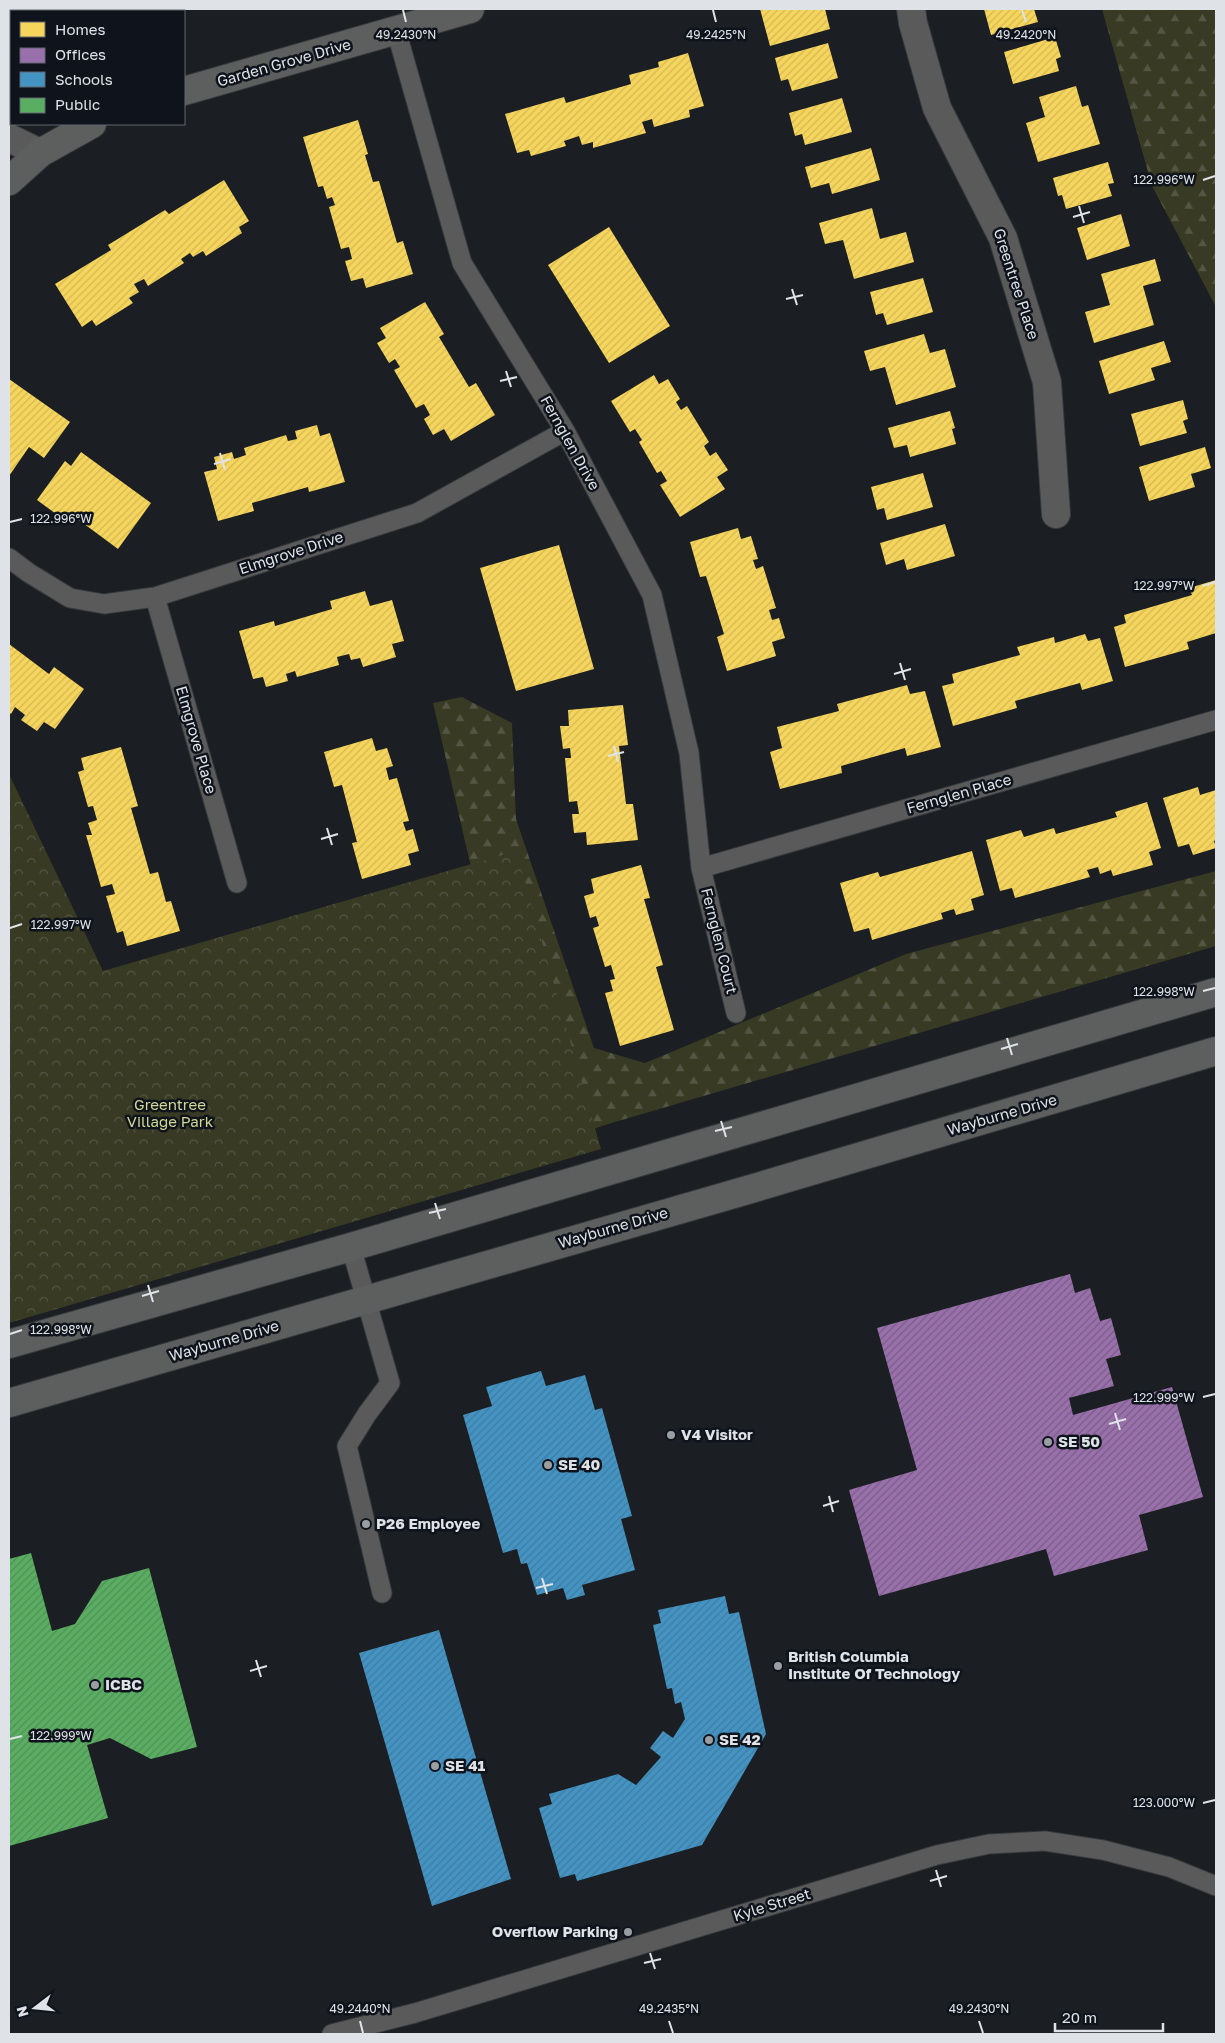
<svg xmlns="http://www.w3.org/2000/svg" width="1225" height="2043" font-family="'Golos Text',sans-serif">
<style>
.forest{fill:url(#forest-firs)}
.park{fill:url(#park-crowns)}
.homes{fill:url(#homes-hatch)}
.offices{fill:url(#offices-hatch)}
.schools{fill:url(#schools-hatch)}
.public{fill:url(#public-hatch)}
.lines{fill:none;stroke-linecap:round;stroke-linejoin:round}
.lane-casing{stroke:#373a3d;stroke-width:21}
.street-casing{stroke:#373a3d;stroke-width:30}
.secondary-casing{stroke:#373a3d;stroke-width:30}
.lane{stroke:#5b5a5a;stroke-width:19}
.street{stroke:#5b5a5a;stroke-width:28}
.secondary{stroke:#5d5e5e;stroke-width:28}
.ticks{fill:none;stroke:#dfe3e8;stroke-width:2}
.poi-dot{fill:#9a9ea3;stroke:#0f141c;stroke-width:2}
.labels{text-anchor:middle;stroke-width:5;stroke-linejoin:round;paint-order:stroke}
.street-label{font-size:15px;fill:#dfe3e8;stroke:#0f141c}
.park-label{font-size:15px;fill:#d0d791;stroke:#0f141c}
.poi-label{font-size:15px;font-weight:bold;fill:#dfe3e8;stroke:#0f141c;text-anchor:start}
.ticks-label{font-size:12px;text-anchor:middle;fill:#dfe3e8;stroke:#0f141c;stroke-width:5;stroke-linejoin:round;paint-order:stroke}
</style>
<defs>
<pattern id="forest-firs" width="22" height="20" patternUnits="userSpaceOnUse" patternTransform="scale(1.25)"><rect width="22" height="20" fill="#383a23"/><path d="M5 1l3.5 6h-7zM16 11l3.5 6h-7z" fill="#545643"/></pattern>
<pattern id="park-crowns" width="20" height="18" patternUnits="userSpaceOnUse" patternTransform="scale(1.25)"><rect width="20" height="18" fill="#383a23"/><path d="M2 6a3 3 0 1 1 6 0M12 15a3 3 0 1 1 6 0" fill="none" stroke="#545643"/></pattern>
<pattern id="homes-hatch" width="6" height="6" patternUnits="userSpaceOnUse" patternTransform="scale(1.25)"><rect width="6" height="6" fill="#f6d55c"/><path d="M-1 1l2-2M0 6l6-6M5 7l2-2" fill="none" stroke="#d2b858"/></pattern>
<pattern id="offices-hatch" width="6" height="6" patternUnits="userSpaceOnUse" patternTransform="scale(1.25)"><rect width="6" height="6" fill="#9970ab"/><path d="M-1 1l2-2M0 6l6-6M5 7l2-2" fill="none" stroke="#775e83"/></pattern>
<pattern id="schools-hatch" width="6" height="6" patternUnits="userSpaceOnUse" patternTransform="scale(1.25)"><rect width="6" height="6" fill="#4393c3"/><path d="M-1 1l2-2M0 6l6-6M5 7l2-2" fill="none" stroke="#437b9e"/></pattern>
<pattern id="public-hatch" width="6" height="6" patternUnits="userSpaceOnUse" patternTransform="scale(1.25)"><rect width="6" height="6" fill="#5aae61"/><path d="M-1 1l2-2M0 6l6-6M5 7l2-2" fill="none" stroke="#538e59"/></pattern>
</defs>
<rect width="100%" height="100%" fill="#1b1e22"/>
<!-- forest -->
<path class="forest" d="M 1102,9 L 1216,9 L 1216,307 L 1152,186 Z
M 462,697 L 512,723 L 516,819 L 594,1048 L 645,1063 L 906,954 L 1216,871 L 1216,946 L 615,1122 L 314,1216 L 213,1234 L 150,1265 L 88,1290 L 9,1164 L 9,783 L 92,993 L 471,867 L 433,703 Z"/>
<!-- park -->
<path class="park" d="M 9,774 L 103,971 L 516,851 L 601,1149 L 9,1323 Z"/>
<!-- homes -->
<path class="homes" d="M 9,9 L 28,9 L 29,11 L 11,11 L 11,68 L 9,61 Z
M 48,9 L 81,9 L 82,11 L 49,11 Z
M 120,9 L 161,9 L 161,11 L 121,11 Z
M 760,9 L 825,9 L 830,29 L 770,46 Z
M 984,9 L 1034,9 L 1038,22 L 991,35 Z
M 1055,37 L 1061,57 L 1056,59 L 1059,71 L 1013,84 L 1004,52 Z
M 828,43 L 838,78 L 792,91 L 788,79 L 781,81 L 775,58 Z
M 688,53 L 704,106 L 689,110 L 690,117 L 654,127 L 652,119 L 642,122 L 646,133 L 593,148 L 593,142 L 582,145 L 579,136 L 564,141 L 566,146 L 531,156 L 529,150 L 517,153 L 505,114 L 564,97 L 566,103 L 631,84 L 629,75 L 659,67 L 658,62 Z
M 1076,86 L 1082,107 L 1088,105 L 1100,144 L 1038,162 L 1026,123 L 1045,117 L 1039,97 Z
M 842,98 L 852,132 L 805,145 L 802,134 L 795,136 L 789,113 Z
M 358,120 L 368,154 L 365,155 L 373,182 L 379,181 L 397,243 L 403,241 L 413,274 L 366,288 L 363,278 L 351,281 L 345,261 L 352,259 L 349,247 L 341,249 L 329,207 L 335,205 L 332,197 L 327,199 L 323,186 L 318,187 L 303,137 Z
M 871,148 L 880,180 L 832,194 L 829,183 L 811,188 L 805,167 Z
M 1108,162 L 1114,183 L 1108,184 L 1112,196 L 1066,209 L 1062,195 L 1058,196 L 1053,178 Z
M 224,180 L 249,221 L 239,227 L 242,233 L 206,256 L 203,251 L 193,257 L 190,253 L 181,259 L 184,263 L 148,286 L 144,279 L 134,284 L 139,292 L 129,298 L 133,303 L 96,326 L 92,320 L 82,327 L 55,284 L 111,250 L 108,245 L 165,210 L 169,214 Z
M 872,208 L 880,239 L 906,232 L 914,262 L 854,279 L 843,240 L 825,244 L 819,223 Z
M 1121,214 L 1130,246 L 1087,260 L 1077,228 Z
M 609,227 L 670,326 L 609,363 L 548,265 Z
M 1155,259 L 1161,281 L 1143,286 L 1154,325 L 1094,343 L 1085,312 L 1110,305 L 1101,274 Z
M 923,278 L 933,312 L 887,325 L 883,313 L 876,315 L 870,292 Z
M 425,302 L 444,334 L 439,337 L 469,387 L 476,383 L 495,415 L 451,441 L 444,429 L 433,435 L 424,419 L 430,415 L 424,404 L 416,408 L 394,370 L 400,367 L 395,359 L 389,363 L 377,343 L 386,338 L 380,328 Z
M 924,334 L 930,353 L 945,349 L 956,387 L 896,405 L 885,367 L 870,371 L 864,351 Z
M 1164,341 L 1171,362 L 1151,368 L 1155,380 L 1109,394 L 1099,361 Z
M 654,375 L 659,384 L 668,379 L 680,399 L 676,402 L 681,410 L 687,406 L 709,442 L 704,446 L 710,456 L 716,452 L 728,470 L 717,477 L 725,489 L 680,517 L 660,485 L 667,481 L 661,471 L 657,473 L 639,442 L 642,440 L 635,429 L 630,432 L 611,401 Z
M 9,379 L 70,422 L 44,458 L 29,447 L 9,476 Z
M 1183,400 L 1188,419 L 1183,421 L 1187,433 L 1140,446 L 1131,414 Z
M 950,411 L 955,428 L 952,429 L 956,444 L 910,457 L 907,445 L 894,448 L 888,428 Z
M 317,425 L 320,436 L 330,433 L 345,482 L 309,492 L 308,487 L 252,503 L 254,511 L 218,521 L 204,472 L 217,469 L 214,457 L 232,452 L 234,459 L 246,455 L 244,448 L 286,435 L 288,441 L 297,439 L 295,431 Z
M 1205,447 L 1211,468 L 1191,474 L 1195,487 L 1149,501 L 1139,467 Z
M 81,452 L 151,503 L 118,549 L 68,512 L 63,519 L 37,500 L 65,461 L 71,466 Z
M 923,473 L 933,507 L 887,520 L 884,508 L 877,510 L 871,487 Z
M 945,524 L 955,556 L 907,570 L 904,559 L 886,565 L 880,543 Z
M 738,528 L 741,539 L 751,536 L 758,559 L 753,560 L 756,569 L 763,566 L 776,608 L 769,610 L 772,620 L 779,618 L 785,638 L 772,642 L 776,656 L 727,671 L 717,637 L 724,634 L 706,576 L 700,577 L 690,542 Z
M 559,545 L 594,669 L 516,691 L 480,568 Z
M 1216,580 L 1216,633 L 1187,642 L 1189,649 L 1125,667 L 1114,627 L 1126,623 L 1124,615 L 1192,595 L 1189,588 Z
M 365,591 L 370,606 L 392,600 L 404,641 L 392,644 L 396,657 L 363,667 L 360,658 L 351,660 L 349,654 L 337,657 L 339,665 L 297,677 L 295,671 L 286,674 L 288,681 L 266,687 L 263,677 L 253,679 L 239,631 L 274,621 L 275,626 L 332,609 L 330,601 Z
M 1085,634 L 1088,641 L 1100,638 L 1113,681 L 1082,690 L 1080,683 L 1015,701 L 1017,708 L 953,726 L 942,686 L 954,683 L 952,674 L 1020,655 L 1017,647 L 1054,637 L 1055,643 Z
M 9,644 L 49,674 L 54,667 L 84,689 L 55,729 L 44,722 L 37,731 L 21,720 L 25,715 L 15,707 L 11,714 L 9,712 Z
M 907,685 L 910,694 L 925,691 L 941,747 L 907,756 L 905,748 L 841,766 L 842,773 L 780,789 L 770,752 L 782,748 L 777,727 L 839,711 L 837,704 Z
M 623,705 L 628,745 L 619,746 L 626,804 L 633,804 L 638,840 L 587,845 L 586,832 L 574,833 L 572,814 L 579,814 L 577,801 L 569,802 L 565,758 L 571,758 L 570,748 L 563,749 L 560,726 L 569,726 L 568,710 Z
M 372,738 L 376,751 L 387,748 L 393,766 L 386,768 L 389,780 L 397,778 L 409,821 L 403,822 L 406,831 L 413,829 L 419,851 L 408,854 L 411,865 L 362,879 L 352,843 L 357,842 L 342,785 L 334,787 L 324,752 Z
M 121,747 L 138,806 L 131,808 L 150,874 L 158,872 L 166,902 L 171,901 L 180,931 L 127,946 L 123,931 L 117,933 L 106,896 L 115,894 L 112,884 L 101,887 L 86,835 L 92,835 L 88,823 L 97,820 L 93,806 L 88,807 L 78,772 L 84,770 L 81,758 Z
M 1198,787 L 1200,795 L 1216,790 L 1216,840 L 1214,841 L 1216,848 L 1193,855 L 1189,844 L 1178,847 L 1163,798 Z
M 1147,802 L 1161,848 L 1149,852 L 1153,865 L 1113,876 L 1111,870 L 1100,874 L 1098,867 L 1087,870 L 1090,877 L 1015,898 L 1012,888 L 1000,891 L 986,840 L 1021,830 L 1024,837 L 1054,828 L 1056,834 L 1117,817 L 1115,812 Z
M 972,851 L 984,895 L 971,899 L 974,910 L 956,915 L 954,909 L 941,913 L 943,919 L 872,940 L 869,928 L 854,932 L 840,883 L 878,872 L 880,877 Z
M 641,865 L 650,898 L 644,899 L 663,965 L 656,967 L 674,1030 L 620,1046 L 605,993 L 613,991 L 610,980 L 615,979 L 611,965 L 605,967 L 593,928 L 599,926 L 596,916 L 590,918 L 584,896 L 594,893 L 591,879 Z"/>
<!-- offices -->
<path class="offices" d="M 1070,1274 L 1075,1293 L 1090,1288 L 1100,1321 L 1111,1318 L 1121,1355 L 1106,1359 L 1114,1386 L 1069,1398 L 1073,1415 L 1172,1387 L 1203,1497 L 1139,1515 L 1148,1550 L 1054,1576 L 1046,1549 L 879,1596 L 849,1490 L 917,1470 L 877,1328 Z"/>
<!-- schools -->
<path class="schools" d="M 541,1371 L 546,1386 L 585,1375 L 595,1410 L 602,1408 L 632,1516 L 621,1519 L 635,1570 L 582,1585 L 585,1595 L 567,1600 L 563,1588 L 537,1595 L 527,1563 L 521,1564 L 517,1549 L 503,1553 L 463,1415 L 492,1406 L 486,1387 Z
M 725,1596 L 729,1614 L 739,1612 L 766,1734 L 702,1845 L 577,1881 L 575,1874 L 560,1878 L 539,1808 L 552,1804 L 549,1794 L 618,1774 L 636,1785 L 661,1757 L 650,1748 L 663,1731 L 673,1738 L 685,1719 L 681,1702 L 675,1704 L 672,1688 L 667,1689 L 653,1625 L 661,1623 L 658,1610 Z
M 439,1630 L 511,1879 L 432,1906 L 359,1653 Z"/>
<!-- public -->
<path class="public" d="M 31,1553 L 52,1631 L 75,1624 L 102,1581 L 149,1568 L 197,1747 L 151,1759 L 110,1738 L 87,1745 L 108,1818 L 9,1846 L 9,1559 Z"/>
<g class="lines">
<!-- lane casing -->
<g class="lane-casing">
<path id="lane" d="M 396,30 L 462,263 L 565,431 L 652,595 L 689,753 L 701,868 L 736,1013
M 9,558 L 29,573 L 70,598 L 104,604 L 155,597 L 417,513 L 565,431
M 155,597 L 237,883
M 701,868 L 1216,720
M 351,1247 L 390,1383 L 367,1414 L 347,1446 L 382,1593
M 332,2034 L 415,2013 L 937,1855 L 989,1844 L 1045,1841 L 1103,1850 L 1169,1867 L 1216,1886"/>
</g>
<!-- street casing -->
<g class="street-casing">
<path id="street" d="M 911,9 L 913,23 L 937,108 L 1003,238 L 1047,382 L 1056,514
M 9,138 L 40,153"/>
</g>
<!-- secondary casing -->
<g class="secondary-casing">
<path id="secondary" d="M 184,91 L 470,9
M 9,181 L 40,153 L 92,124
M 9,1344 L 351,1247 L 1216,992
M 9,1403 L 744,1191 L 1216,1051"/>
</g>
<!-- lane -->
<use href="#lane" class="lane"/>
<!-- street -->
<use href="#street" class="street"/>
<!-- secondary -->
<use href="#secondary" class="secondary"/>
</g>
<!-- ticks -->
<path class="ticks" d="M 403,10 L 406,22M 713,10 L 716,22M 1022,10 L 1026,22M 1203,180 L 1215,176M 1079,206 L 1084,223M 1073,217 L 1090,212M 792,289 L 797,305M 786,299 L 803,295M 506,371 L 511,387M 500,381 L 517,377M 220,453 L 225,470M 214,464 L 231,459M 10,522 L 22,519M 1203,586 L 1215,582M 900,663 L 905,680M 894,674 L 911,669M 614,746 L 618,762M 608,756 L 624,752M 327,828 L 332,845M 321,839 L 338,834M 10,928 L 22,924M 1203,991 L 1215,988M 1007,1038 L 1012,1055M 1001,1049 L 1018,1044M 721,1121 L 726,1137M 715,1131 L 732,1127M 435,1203 L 440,1219M 429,1213 L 446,1209M 148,1285 L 153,1302M 142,1296 L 159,1291M 10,1334 L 22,1330M 1203,1397 L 1215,1394M 1115,1413 L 1120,1430M 1109,1424 L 1126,1419M 829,1496 L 833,1512M 823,1506 L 839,1501M 542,1578 L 547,1594M 536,1588 L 553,1584M 256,1660 L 261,1677M 250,1671 L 267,1666M 10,1739 L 22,1736M 1203,1803 L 1215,1800M 936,1870 L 941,1887M 930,1881 L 947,1876M 650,1953 L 655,1969M 644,1963 L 661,1959M 360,2021 L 363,2033M 669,2021 L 673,2033M 979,2021 L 983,2033"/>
<!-- markers -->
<g class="poi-dot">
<circle cx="671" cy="1435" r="5"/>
<circle cx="1048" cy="1442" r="5"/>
<circle cx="548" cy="1465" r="5"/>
<circle cx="366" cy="1524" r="5"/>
<circle cx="778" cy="1666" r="5"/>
<circle cx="95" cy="1685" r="5"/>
<circle cx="709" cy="1740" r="5"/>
<circle cx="435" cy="1766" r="5"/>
<circle cx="628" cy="1932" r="5"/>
</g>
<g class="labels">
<!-- street labels -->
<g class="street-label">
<text transform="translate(284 63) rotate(-16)" y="5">Garden Grove Drive</text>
<text transform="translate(1016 284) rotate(72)" y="5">Greentree Place</text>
<text transform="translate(570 443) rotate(61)" y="5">Fernglen Drive</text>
<text transform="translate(291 553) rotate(-18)" y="5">Elmgrove Drive</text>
<text transform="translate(196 740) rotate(74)" y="5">Elmgrove Place</text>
<text transform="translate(959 794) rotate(-16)" y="5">Fernglen Place</text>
<text transform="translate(719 941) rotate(76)" y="5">Fernglen Court</text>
<text transform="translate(1002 1115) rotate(-16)" y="5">Wayburne Drive</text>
<text transform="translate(613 1228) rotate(-16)" y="5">Wayburne Drive</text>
<text transform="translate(224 1341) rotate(-16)" y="5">Wayburne Drive</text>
<text transform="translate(772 1905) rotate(-17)" y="5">Kyle Street</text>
</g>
<!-- park labels -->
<g class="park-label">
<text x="170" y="1110">Greentree<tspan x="170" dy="17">Village Park</tspan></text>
</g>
<!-- poi labels -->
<g class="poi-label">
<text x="681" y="1440">V4 Visitor</text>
<text x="1058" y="1447">SE 50</text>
<text x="558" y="1470">SE 40</text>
<text x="376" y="1529">P26 Employee</text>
<text x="788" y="1662">British Columbia<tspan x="788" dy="17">Institute Of Technology</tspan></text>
<text x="105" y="1690">ICBC</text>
<text x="719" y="1745">SE 42</text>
<text x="445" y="1771">SE 41</text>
<text x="618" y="1937" text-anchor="end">Overflow Parking</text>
</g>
</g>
<g class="ticks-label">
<text x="406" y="39">49.2430°N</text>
<text x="716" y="39">49.2425°N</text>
<text x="1026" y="39">49.2420°N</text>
<text x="1164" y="184">122.996°W</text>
<text x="61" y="523">122.996°W</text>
<text x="1164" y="590">122.997°W</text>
<text x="61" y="929">122.997°W</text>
<text x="1164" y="996">122.998°W</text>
<text x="61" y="1334">122.998°W</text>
<text x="1164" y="1402">122.999°W</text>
<text x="61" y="1740">122.999°W</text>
<text x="1164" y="1807">123.000°W</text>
<text x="360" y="2013">49.2440°N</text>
<text x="669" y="2013">49.2435°N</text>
<text x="979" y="2013">49.2430°N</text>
</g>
<!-- border -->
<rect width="1225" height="2043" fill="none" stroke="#dfe3e8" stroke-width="20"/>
<!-- legend -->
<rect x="10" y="10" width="175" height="115" fill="#0f141c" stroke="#62676e"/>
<rect x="20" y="22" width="25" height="15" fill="#f6d55c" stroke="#62676e"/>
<text x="55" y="35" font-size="15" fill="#dfe3e8">Homes</text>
<rect x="20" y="48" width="25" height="15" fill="#9970ab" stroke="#62676e"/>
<text x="55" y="60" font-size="15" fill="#dfe3e8">Offices</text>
<rect x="20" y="72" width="25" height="15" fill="#4393c3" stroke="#62676e"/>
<text x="55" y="85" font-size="15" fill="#dfe3e8">Schools</text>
<rect x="20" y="98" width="25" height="15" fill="#5aae61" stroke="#62676e"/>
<text x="55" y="110" font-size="15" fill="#dfe3e8">Public</text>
<!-- north arrow -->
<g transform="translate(35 2008) rotate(254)" stroke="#0f141c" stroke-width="4" paint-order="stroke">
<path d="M0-4L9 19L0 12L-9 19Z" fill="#dfe3e8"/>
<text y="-8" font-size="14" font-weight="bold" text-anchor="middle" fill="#dfe3e8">N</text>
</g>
<!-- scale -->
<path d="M1055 2023v8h108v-8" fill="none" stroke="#dfe3e8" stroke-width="2.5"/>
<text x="1062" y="2023" font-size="15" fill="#dfe3e8" stroke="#0f141c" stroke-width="4" paint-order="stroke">20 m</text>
</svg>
